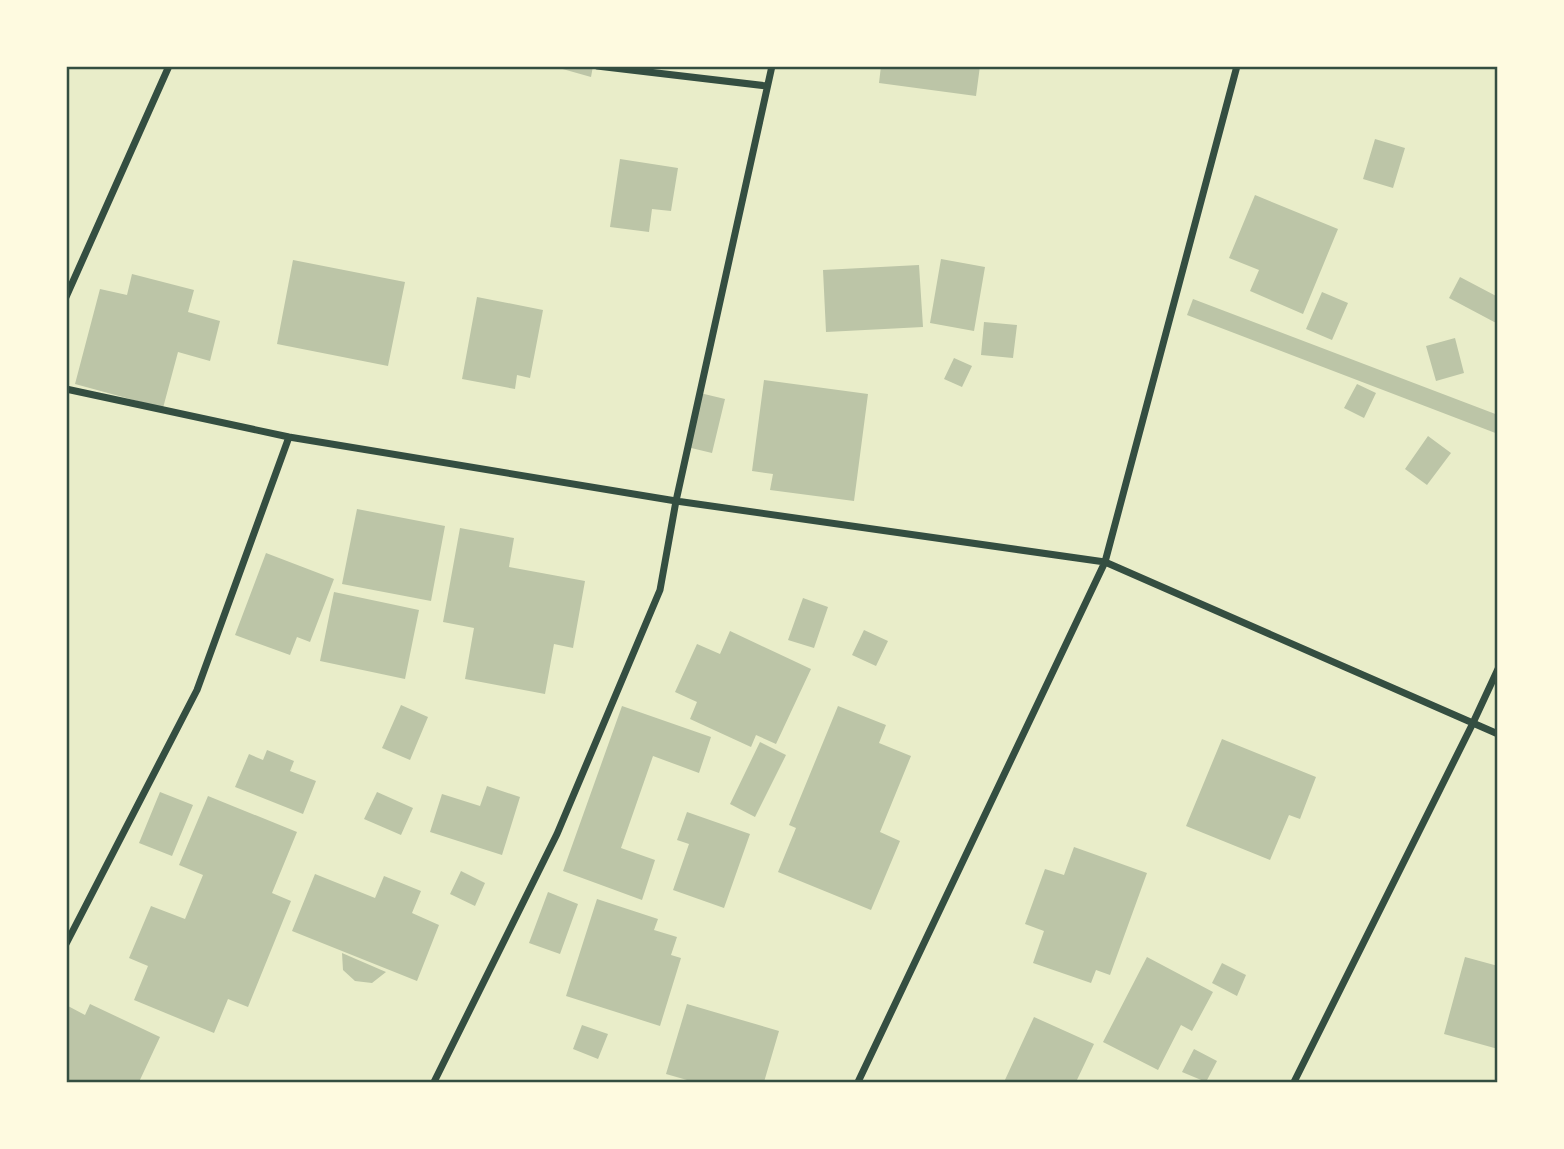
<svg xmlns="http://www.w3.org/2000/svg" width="1564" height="1149" font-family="'Roboto Condensed',sans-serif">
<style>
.building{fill:#bcc5a7}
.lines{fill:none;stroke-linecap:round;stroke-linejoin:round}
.minor{stroke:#344e41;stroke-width:7}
.neatline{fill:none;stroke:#344e41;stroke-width:2.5}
</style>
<rect width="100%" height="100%" fill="#e9edc9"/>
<!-- building -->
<path class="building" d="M 552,66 L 593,66 L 591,77 Z
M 881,66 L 980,66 L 976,96 L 879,83 Z
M 1375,139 L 1405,148 L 1393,188 L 1363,179 Z
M 620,159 L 678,168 L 671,211 L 652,209 L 649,232 L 610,227 Z
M 1255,195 L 1338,229 L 1303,314 L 1250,291 L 1259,270 L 1229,258 Z
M 941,259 L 985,267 L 974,331 L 930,323 Z
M 293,260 L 405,282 L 388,366 L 277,344 Z
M 919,265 L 923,327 L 826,332 L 823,270 Z
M 132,274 L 194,290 L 188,312 L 220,321 L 210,361 L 178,352 L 163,408 L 75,384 L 100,289 L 127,295 Z
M 1460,277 L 1498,297 L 1498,324 L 1449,298 Z
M 1322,292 L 1348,303 L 1332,340 L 1306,329 Z
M 477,297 L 543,310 L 530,378 L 517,375 L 515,389 L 462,379 Z
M 1193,299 L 1498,415 L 1498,434 L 1187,315 Z
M 984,322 L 1017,325 L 1013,358 L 981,355 Z
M 1455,338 L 1464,373 L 1436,381 L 1426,346 Z
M 954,358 L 972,366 L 962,387 L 944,379 Z
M 764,380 L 868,394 L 854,501 L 770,490 L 773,474 L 752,471 Z
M 1357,384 L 1376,393 L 1364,418 L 1344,408 Z
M 700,393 L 725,399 L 712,453 L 687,447 Z
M 1428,436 L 1451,453 L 1427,485 L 1405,469 Z
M 357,509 L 445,526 L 431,601 L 342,584 Z
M 460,528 L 514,538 L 509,567 L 585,581 L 573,648 L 554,644 L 545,694 L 465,679 L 474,628 L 443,622 Z
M 266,553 L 334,579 L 310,642 L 297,637 L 290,655 L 235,635 Z
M 334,592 L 419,610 L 405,679 L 320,661 Z
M 803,598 L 828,607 L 814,648 L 788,640 Z
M 864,630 L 888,641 L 876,666 L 852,655 Z
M 730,631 L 811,669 L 776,744 L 756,735 L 751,747 L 690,719 L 697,702 L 675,692 L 697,644 L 720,654 Z
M 401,705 L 428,717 L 410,760 L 382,748 Z
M 622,706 L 711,737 L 699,773 L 653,756 L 621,848 L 655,860 L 642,900 L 563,871 Z
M 838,706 L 886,725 L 879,743 L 911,756 L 880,832 L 900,841 L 871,910 L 778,872 L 796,828 L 789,825 Z
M 1222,739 L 1316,777 L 1300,819 L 1289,815 L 1270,860 L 1186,826 Z
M 760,742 L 786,755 L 755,817 L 730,804 Z
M 267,750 L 294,761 L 290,771 L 316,781 L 303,814 L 235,787 L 249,754 L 263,760 Z
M 487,786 L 520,797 L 502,855 L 430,832 L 442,794 L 480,806 Z
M 160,792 L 193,805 L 172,856 L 139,843 Z
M 377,792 L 413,808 L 401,835 L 364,819 Z
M 208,796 L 297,832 L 272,893 L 291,901 L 248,1007 L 228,999 L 214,1033 L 134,1000 L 148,966 L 129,958 L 151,906 L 185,919 L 203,875 L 179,865 Z
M 687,812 L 750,834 L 724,908 L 673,890 L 689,844 L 677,840 Z
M 1074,847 L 1147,873 L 1110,975 L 1096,970 L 1091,983 L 1033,963 L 1044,931 L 1025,924 L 1045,869 L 1064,875 Z
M 461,871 L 485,883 L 475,906 L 450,894 Z
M 315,874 L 375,898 L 384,876 L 421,891 L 412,913 L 439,925 L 417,981 L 292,931 Z
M 548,892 L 578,904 L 560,954 L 529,943 Z
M 597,899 L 658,919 L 654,930 L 677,937 L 671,955 L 681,958 L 660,1026 L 566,996 Z
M 342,953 L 386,972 L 372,983 L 355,981 L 343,970 Z
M 1147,957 L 1213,992 L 1192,1031 L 1181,1025 L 1158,1070 L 1103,1042 Z
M 1465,957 L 1498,966 L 1498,1049 L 1444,1034 Z
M 1222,963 L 1246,975 L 1237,996 L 1212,983 Z
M 90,1004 L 160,1037 L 139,1082 L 66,1082 L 66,1009 L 68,1006 L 85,1015 Z
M 687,1004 L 779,1031 L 764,1082 L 686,1082 L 687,1080 L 666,1074 Z
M 1034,1017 L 1094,1044 L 1076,1082 L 1004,1082 Z
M 582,1025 L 608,1034 L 598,1059 L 573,1049 Z
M 1194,1049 L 1217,1061 L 1206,1082 L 1182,1072 Z"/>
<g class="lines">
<!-- minor -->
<path class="minor" d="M 597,66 L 767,86
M 66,297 L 169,66
M 66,389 L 289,437 L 676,501 L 1105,562 L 1498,734
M 66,944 L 197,690 L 289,437
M 434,1082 L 557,834 L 660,590 L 676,501 L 772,66
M 858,1082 L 1105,562 L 1237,66
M 1294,1082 L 1472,725 L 1498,669"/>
</g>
<!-- border -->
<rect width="1564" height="1149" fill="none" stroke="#fefae0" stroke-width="136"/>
<rect x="68" y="68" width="1428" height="1013" class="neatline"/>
</svg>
